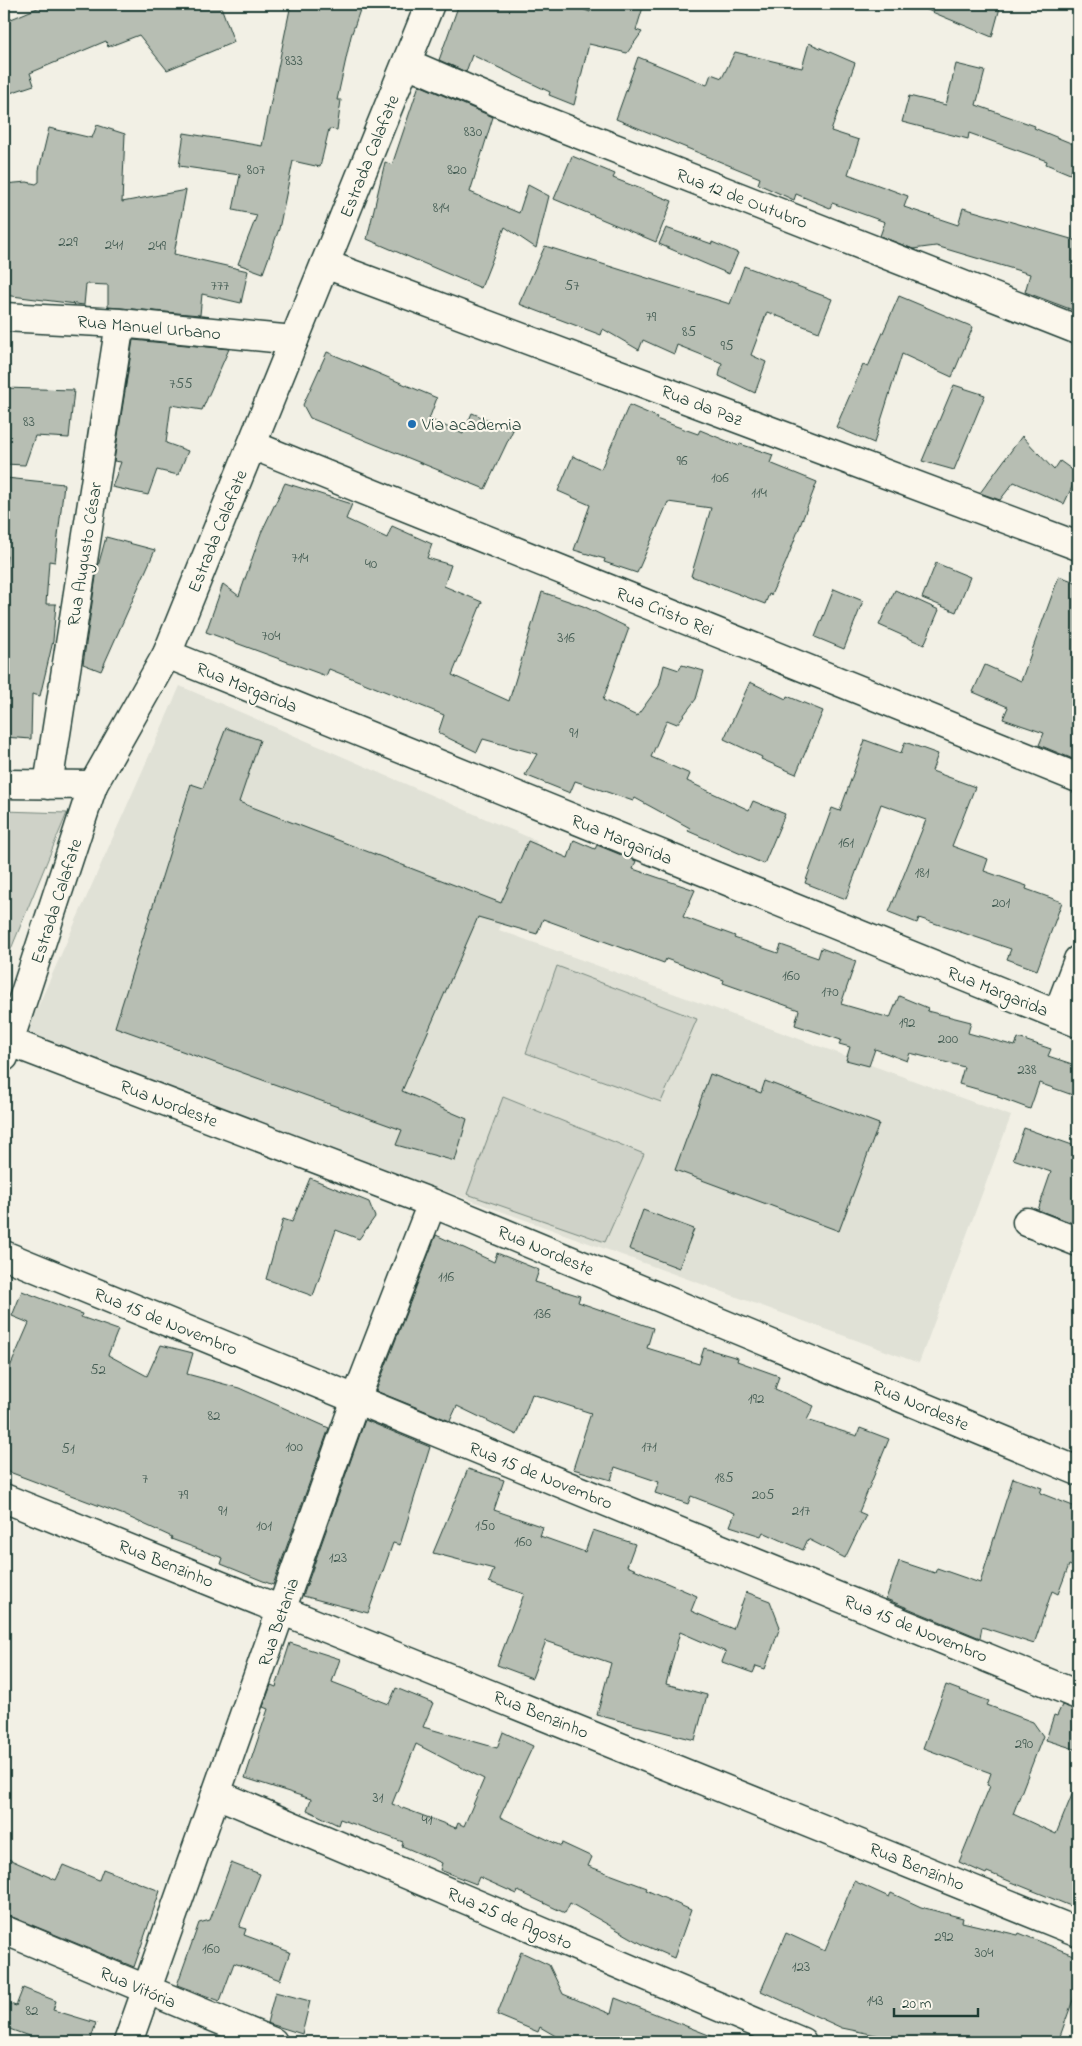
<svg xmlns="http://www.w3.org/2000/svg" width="1082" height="2046" font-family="'Indie Flower',sans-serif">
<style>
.built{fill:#e0e1d6}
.green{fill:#cfd2c8;stroke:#77887e}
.building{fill:#b7beb3;stroke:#1f3d34;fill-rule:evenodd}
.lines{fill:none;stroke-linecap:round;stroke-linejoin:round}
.minor-casing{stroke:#1f3d34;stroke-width:31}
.tertiary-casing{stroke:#1f3d34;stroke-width:31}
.minor{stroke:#fbf7ec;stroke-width:28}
.tertiary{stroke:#fbf7ec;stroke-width:28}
.poi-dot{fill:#1f6fb2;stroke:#fbf7ec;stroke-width:2}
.labels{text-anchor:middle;stroke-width:4.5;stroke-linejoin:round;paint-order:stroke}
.number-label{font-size:15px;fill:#455d54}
.street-label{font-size:18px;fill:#1f3d34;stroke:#fbf7ec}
.poi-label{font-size:18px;fill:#1f3d34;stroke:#fbf7ec;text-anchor:start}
</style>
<rect width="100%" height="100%" fill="#f2f0e5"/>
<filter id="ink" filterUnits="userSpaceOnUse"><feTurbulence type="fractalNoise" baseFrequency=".02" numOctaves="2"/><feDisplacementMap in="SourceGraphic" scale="10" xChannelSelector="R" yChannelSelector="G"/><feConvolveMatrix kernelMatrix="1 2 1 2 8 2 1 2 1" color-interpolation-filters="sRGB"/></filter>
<g filter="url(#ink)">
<!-- built -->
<path class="built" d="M 180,686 L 537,841 L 499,930 L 1011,1116 L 919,1363 L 24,1038 Z"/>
<!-- green -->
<path class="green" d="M 4,811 L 67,813 L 4,966 Z
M 557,966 L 697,1019 L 661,1102 L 526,1053 Z
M 503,1097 L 644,1154 L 605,1242 L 467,1194 Z"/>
<!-- building -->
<path class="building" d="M 47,4 L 220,4 L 234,42 L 167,70 L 139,35 L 108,47 L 106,41 L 30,73 L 34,85 L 4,95 L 4,22 Z
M 291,4 L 362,4 L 351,36 L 337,100 L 341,100 L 337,130 L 329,129 L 320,167 L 293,161 L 279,229 L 263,273 L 238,264 L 257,215 L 233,210 L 240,175 L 179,166 L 184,133 L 262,146 Z
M 459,4 L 569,4 L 590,12 L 592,4 L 644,4 L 636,30 L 642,32 L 627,53 L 589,44 L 574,105 L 549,95 L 550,92 L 472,55 L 466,72 L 439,60 Z
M 913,4 L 1001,4 L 992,37 Z
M 809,43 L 855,63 L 831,131 L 859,140 L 848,174 L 908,196 L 904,207 L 958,225 L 963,208 L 1078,241 L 1078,312 L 1025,292 L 1030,274 L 936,246 L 913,249 L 880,236 L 885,222 L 832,203 L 830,208 L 796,194 L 794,200 L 758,184 L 760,178 L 616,119 L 638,57 L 707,85 L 711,74 L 722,78 L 735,52 L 802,68 Z
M 956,64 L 985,71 L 976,105 L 1035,126 L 1034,128 L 1078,146 L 1078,155 L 1070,174 L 1046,164 L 1047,161 L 969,133 L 968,139 L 902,122 L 909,96 L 946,105 Z
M 419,85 L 493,117 L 470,192 L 519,213 L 528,185 L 549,196 L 536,248 L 505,227 L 481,288 L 367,239 L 385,162 L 392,165 Z
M 97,125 L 125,134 L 122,202 L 186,190 L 174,254 L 248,271 L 241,303 L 202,294 L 200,315 L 108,307 L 108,285 L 86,284 L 84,305 L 4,295 L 4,184 L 27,182 L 36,184 L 39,182 L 39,170 L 49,128 L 92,138 Z
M 572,156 L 615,174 L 613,178 L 672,201 L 656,242 L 554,199 Z
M 666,228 L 712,244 L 712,242 L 738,253 L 729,274 L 659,244 Z
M 545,246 L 730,304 L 744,266 L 832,299 L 819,332 L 767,312 L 751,355 L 766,362 L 755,393 L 719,376 L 722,363 L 677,345 L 674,354 L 643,340 L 639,350 L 603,329 L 601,335 L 519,304 Z
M 899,296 L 973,327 L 952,377 L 902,354 L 874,443 L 836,427 L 863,365 L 868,367 Z
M 133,340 L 229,349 L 202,410 L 171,405 L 166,443 L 188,451 L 178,475 L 157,470 L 148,495 L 112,487 L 121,462 L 114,461 Z
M 327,352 L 437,398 L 429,419 L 463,434 L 472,413 L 513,430 L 485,489 L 310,418 L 303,405 Z
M 954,385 L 985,395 L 954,470 L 922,461 Z
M 4,388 L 74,390 L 69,438 L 35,436 L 25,465 L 4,464 Z
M 629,405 L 657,417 L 656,419 L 698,434 L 700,430 L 739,446 L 740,444 L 773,455 L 770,463 L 817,482 L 786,562 L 771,595 L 769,594 L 765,604 L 691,576 L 711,508 L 668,502 L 637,573 L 604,562 L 605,559 L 574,550 L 590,505 L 558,491 L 573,456 L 601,469 Z
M 1022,436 L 1054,470 L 1060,461 L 1078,474 L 1064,504 L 1014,482 L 1000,500 L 980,493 Z
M 6,478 L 64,484 L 55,562 L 49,561 L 46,604 L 56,604 L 53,641 L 40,696 L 32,694 L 31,739 L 4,737 L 4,577 L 7,556 L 4,556 L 4,489 Z
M 285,483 L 352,504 L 346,519 L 387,538 L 392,526 L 432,544 L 427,558 L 451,565 L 444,586 L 482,602 L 452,675 L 509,701 L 542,592 L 583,606 L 629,628 L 603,700 L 637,716 L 659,686 L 664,665 L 679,670 L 682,665 L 704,671 L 696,699 L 677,724 L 667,720 L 651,757 L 690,774 L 687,781 L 749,810 L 753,801 L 785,814 L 764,864 L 688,831 L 690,828 L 635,798 L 633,801 L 575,781 L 570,793 L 525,775 L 537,754 L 483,739 L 477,752 L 438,733 L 444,715 L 329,669 L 326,676 L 206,632 L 223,584 L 239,596 L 261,533 Z
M 106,537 L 155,550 L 101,671 L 83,664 L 97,570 Z
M 936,563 L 970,577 L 956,612 L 922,598 Z
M 1059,576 L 1078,583 L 1078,761 L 1039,745 L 1044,733 L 1003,719 L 1008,707 L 973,692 L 985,665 L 1021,681 Z
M 834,589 L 863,601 L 844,649 L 815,637 Z
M 895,590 L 939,610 L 924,645 L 879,625 Z
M 750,682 L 786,699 L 787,696 L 823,711 L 796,774 L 761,759 L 762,757 L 724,739 Z
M 226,728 L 260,740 L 239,802 L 501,903 L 528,841 L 568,858 L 574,840 L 595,849 L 597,845 L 636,861 L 633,869 L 695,890 L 683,917 L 735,936 L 734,938 L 778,953 L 781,945 L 818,958 L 821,948 L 856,961 L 841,1004 L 890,1018 L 899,996 L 928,1008 L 927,1011 L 971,1022 L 968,1033 L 1015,1046 L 1018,1038 L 1051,1049 L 1048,1056 L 1078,1066 L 1078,1097 L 1039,1083 L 1030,1109 L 998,1097 L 998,1095 L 959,1084 L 964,1067 L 910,1053 L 907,1061 L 875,1049 L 869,1066 L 846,1060 L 850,1047 L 839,1044 L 841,1040 L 795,1025 L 799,1010 L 723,983 L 724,980 L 666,959 L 664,963 L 543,919 L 537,934 L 478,917 L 402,1091 L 467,1119 L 455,1161 L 396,1145 L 402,1130 L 115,1027 L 191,784 L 203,788 Z
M 865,740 L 901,753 L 905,742 L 938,754 L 932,771 L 975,787 L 952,846 L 988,859 L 984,871 L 1027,886 L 1026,889 L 1062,902 L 1037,970 L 1007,959 L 1011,949 L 919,918 L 917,923 L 889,912 L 926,820 L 881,804 L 846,899 L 805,883 L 832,808 L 840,811 Z
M 710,1074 L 761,1093 L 765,1081 L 879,1124 L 839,1231 L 675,1170 Z
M 1024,1128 L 1078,1147 L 1078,1225 L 1038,1210 L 1051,1172 L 1013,1159 Z
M 310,1178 L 369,1202 L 375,1217 L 359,1239 L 336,1230 L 313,1296 L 266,1279 L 283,1219 L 292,1222 Z
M 643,1210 L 694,1229 L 679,1268 L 629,1249 Z
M 436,1235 L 494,1262 L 497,1253 L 539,1270 L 535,1282 L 580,1296 L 578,1302 L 653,1328 L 647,1348 L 699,1364 L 704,1348 L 738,1358 L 737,1361 L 779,1376 L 775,1389 L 814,1406 L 807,1420 L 857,1436 L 860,1428 L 889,1439 L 859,1512 L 866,1515 L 845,1558 L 808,1539 L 803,1550 L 763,1532 L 761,1536 L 730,1526 L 735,1513 L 691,1496 L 688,1504 L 655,1493 L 659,1482 L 615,1467 L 611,1480 L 573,1469 L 591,1413 L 532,1394 L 517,1435 L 457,1406 L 450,1421 L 376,1391 Z
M 22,1291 L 82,1314 L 81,1317 L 118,1330 L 108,1355 L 147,1376 L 161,1345 L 193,1353 L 187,1374 L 239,1388 L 329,1428 L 273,1585 L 221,1564 L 223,1558 L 171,1539 L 172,1537 L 124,1515 L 4,1470 L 4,1381 L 29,1323 L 12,1316 Z
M 365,1420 L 430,1447 L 400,1545 L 393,1543 L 368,1613 L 303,1596 Z
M 468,1469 L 504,1480 L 494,1510 L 543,1527 L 540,1536 L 585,1552 L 593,1530 L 635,1544 L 627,1566 L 697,1596 L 691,1611 L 733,1629 L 746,1592 L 770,1601 L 780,1627 L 765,1669 L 756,1666 L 753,1673 L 722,1662 L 726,1652 L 680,1632 L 666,1684 L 707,1695 L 695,1740 L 597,1715 L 611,1663 L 546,1641 L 532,1678 L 497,1665 L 524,1594 L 489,1582 L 494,1569 L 433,1553 Z
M 1013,1478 L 1042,1488 L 1040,1493 L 1078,1508 L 1078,1569 L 1069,1565 L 1058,1594 L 1052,1591 L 1034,1644 L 982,1627 L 980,1638 L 886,1599 L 899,1561 L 935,1573 L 937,1568 L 980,1583 Z
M 290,1643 L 340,1659 L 332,1682 L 389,1704 L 396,1688 L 433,1703 L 423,1727 L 497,1748 L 503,1732 L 533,1746 L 500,1817 L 561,1846 L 562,1843 L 592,1857 L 588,1866 L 647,1888 L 646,1890 L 691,1910 L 674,1958 L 644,1945 L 570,1903 L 565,1913 L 518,1891 L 517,1894 L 479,1877 L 476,1884 L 440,1870 L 442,1863 L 402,1846 L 403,1842 L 340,1819 L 338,1825 L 307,1810 L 311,1799 L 245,1778 L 268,1709 L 263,1707 L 271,1685 L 276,1687 ZM 416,1744 L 484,1779 L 464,1826 L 458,1823 L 456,1828 L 392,1804 Z
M 946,1685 L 989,1701 L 987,1705 L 1033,1722 L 1043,1736 L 1013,1814 L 1056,1834 L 1078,1780 L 1078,1909 L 987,1872 L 986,1874 L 959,1862 L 990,1786 L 987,1785 L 991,1773 L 923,1748 Z
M 1062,1705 L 1078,1710 L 1078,1750 L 1046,1740 L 1054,1715 L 1057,1716 Z
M 4,1857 L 56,1880 L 63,1865 L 99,1880 L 103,1869 L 160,1891 L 134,1967 L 10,1916 L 4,1915 Z
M 231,1863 L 260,1874 L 239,1927 L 246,1929 L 244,1935 L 290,1952 L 280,1980 L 234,1963 L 220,2001 L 177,1985 L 199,1923 L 210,1920 Z
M 854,1881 L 889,1897 L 891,1893 L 921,1907 L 963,1918 L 962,1922 L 1018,1935 L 1019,1933 L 1078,1957 L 1078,1986 L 1058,2042 L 889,2042 L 890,2038 L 842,2028 L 761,1991 L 786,1933 L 825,1951 Z
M 521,1952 L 549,1965 L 563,1994 L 611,2014 L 615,1998 L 724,2041 L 724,2042 L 566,2042 L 540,2027 L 538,2032 L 497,2015 Z
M 23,1988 L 56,2001 L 53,2010 L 96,2023 L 90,2042 L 45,2042 L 4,2027 L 4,2002 L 16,2006 Z
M 275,1992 L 310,2001 L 302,2034 L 267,2023 Z"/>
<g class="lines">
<!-- minor casing -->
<g class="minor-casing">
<path id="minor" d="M 407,63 L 502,104 L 1078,330
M 325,264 L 1078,546
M 4,317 L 120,323 L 294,340
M 252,445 L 1078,778
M 167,654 L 1078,1023
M 4,784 L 93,785
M 48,785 L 120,323
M 1057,1015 L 1078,960
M 10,1042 L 432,1203 L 1078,1471
M 1027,1222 L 1078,1242
M 4,1255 L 1078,1695
M 4,1498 L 1078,1932
M 217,1794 L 802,2042
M 4,1930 L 273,2042
M 128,2042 L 356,1399 L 432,1203"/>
</g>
<!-- tertiary casing -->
<g class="tertiary-casing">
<path id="tertiary" d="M 4,1057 L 93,785 L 167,654 L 430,4"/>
</g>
<!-- minor -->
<use href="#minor" class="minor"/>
<!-- tertiary -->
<use href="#tertiary" class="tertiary"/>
</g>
</g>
<!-- markers -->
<circle class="poi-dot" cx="412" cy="424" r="5"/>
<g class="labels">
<!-- number labels -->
<g class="number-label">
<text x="294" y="65">833</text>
<text x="473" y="136">830</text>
<text x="256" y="174">807</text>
<text x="457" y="174">820</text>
<text x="441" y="212">814</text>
<text x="68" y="246">229</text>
<text x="114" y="249">241</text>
<text x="157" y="250">249</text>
<text x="220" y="290">777</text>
<text x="572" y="290">57</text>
<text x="651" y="321">79</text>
<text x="689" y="336">85</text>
<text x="727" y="350">95</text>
<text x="181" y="388">755</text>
<text x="29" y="426">83</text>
<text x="682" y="465">96</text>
<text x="720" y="482">106</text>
<text x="759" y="497">114</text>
<text x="300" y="562">714</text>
<text x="371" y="568">40</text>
<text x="271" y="640">704</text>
<text x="566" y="642">316</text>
<text x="574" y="737">91</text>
<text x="846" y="847">161</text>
<text x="922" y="877">181</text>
<text x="1001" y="907">201</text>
<text x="791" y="980">160</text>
<text x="830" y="996">170</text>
<text x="907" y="1027">192</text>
<text x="948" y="1043">200</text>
<text x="1027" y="1074">238</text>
<text x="446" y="1281">116</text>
<text x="542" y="1318">136</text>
<text x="98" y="1374">52</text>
<text x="756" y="1403">192</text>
<text x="214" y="1420">82</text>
<text x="294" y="1451">100</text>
<text x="649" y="1451">171</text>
<text x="68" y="1453">51</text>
<text x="724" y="1482">185</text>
<text x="145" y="1483">7</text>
<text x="183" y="1499">79</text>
<text x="763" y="1499">205</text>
<text x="223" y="1515">91</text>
<text x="801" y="1515">217</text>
<text x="264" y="1530">101</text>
<text x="485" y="1530">150</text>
<text x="523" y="1546">160</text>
<text x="338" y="1562">123</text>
<text x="1024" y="1748">290</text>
<text x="378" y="1802">31</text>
<text x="427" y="1824">41</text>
<text x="944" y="1941">292</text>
<text x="211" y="1953">160</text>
<text x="984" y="1957">304</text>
<text x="801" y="1971">123</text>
<text x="875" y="2005">143</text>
<text x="32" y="2015">82</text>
</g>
<!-- street labels -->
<g class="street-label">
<text transform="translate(369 156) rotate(-68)" y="6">Estrada Calafate</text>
<text transform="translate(742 198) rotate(21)" y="6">Rua 12 de Outubro</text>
<text transform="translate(149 327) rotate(5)" y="6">Rua Manuel Urbano</text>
<text transform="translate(702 405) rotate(21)" y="6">Rua da Paz</text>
<text transform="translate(217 531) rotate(-68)" y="6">Estrada Calafate</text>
<text transform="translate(84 554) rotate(-81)" y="6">Rua Augusto César</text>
<text transform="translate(665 611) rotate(22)" y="6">Rua Cristo Rei</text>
<text transform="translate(247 687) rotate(22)" y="6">Rua Margarida</text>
<text transform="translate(622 839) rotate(22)" y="6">Rua Margarida</text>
<text transform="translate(56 901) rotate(-72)" y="6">Estrada Calafate</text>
<text transform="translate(998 991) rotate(22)" y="6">Rua Margarida</text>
<text transform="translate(169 1103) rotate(21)" y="6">Rua Nordeste</text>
<text transform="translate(546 1250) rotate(23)" y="6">Rua Nordeste</text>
<text transform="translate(166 1321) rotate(22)" y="6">Rua 15 de Novembro</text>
<text transform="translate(921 1405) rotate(23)" y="6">Rua Nordeste</text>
<text transform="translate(541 1475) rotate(22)" y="6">Rua 15 de Novembro</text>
<text transform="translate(166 1563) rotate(22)" y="6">Rua Benzinho</text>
<text transform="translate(278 1622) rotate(-71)" y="6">Rua Betania</text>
<text transform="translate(916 1628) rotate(22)" y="6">Rua 15 de Novembro</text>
<text transform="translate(541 1714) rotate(22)" y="6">Rua Benzinho</text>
<text transform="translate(917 1866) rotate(22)" y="6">Rua Benzinho</text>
<text transform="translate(510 1918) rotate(23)" y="6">Rua 25 de Agosto</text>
<text transform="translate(138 1987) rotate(23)" y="6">Rua Vitória</text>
</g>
<!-- poi labels -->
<g class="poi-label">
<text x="422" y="430">Via academia</text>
</g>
</g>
<!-- margin -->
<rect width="1082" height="2046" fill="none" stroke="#fbf7ec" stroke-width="20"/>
<rect x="10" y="10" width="1062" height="2026" fill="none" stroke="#1f3d34" stroke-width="2" filter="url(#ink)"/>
<!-- scale -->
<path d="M894 2008v8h84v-8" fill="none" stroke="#1f3d34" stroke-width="2.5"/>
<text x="902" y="2008" font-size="15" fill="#1f3d34" stroke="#fbf7ec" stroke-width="4" paint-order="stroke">20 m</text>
</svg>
